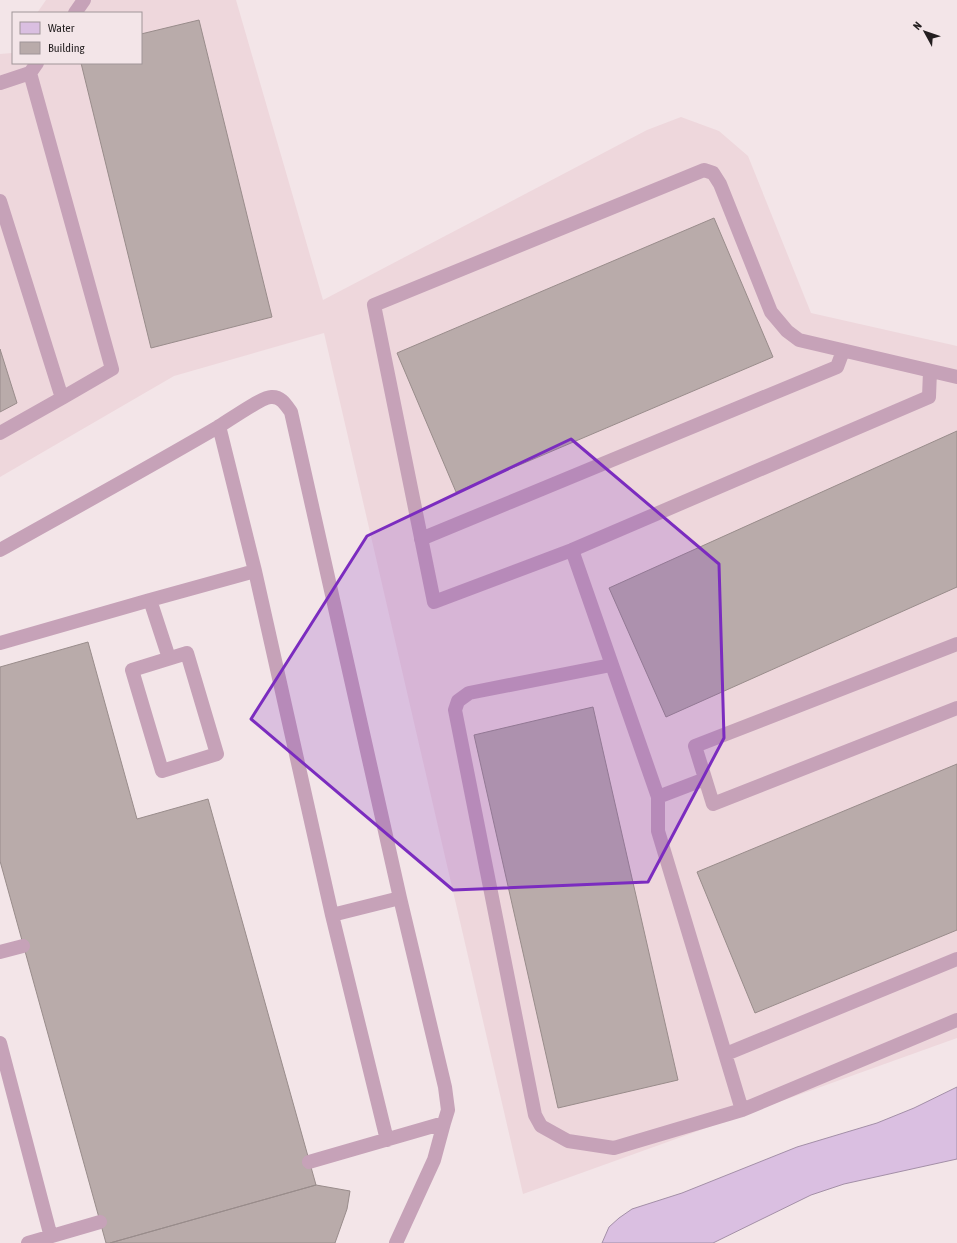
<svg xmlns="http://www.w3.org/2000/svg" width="957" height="1243" font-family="'Asap Condensed',sans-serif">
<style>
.built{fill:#eed7dc}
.water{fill:#dabfe1;stroke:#a38fa7}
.building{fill:#b9abaa;stroke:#998c8b}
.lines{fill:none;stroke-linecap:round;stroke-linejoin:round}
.service{stroke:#c6a2b8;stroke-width:14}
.marked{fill:#7b2cbf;fill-opacity:0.2;stroke:#7b2cbf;stroke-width:3;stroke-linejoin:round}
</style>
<rect width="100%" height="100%" fill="#f3e5e8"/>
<!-- built -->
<path class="built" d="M 46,0 L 236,0 L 323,300 L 647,130 L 681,117 L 719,131 L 748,156 L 811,313 L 957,346 L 957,1038 L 523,1194 L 324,333 L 174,376 L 0,477 L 0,54 L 12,53 L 13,51 L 13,63 L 141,63 L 141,13 L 37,13 Z"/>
<!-- water -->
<path class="water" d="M 957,1087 L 957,1159 L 844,1184 L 811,1195 L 713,1243 L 602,1243 L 609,1227 L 619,1218 L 632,1209 L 682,1193 L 797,1147 L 877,1123 L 914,1108 Z"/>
<!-- building -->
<path class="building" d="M 199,20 L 272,317 L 151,348 L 81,63 L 141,63 L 141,34 Z
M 714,218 L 773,357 L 456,492 L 397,353 Z
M 0,349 L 17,403 L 0,412 Z
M 957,431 L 957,587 L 666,717 L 609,588 Z
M 88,642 L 137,819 L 208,799 L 316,1185 L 110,1243 L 106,1243 L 0,861 L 0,667 Z
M 593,707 L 678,1080 L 558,1108 L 474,735 Z
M 957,764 L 957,930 L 755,1013 L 697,872 Z
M 316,1185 L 350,1191 L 347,1209 L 335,1243 L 110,1243 Z"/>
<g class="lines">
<!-- service -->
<path class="service" d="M 75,13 L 84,0
M 30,73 L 37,63
M 0,83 L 30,73 L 112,369 L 62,398
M 0,201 L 62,398 L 0,433
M 421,539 L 837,367 L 843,351
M 0,550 C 73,509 146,469 218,427 C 228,421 262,397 271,397 C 281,396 286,405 291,412 L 400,898 L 445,1087 L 448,1110 L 444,1123
M 572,550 L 929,397 L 930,371
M 255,571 L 332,915 L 387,1140
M 150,600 L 255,571 L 219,426
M 0,643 L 150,600 L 169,658
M 957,644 L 695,746 L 713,804 L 957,708
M 187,653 L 217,754 L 162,771 L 132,670 Z
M 611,665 L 469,693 L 458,701 L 455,710 L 535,1115 L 541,1126 L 568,1141 L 614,1148 L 742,1110
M 705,779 L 658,797 L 572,550 L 434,602 L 374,305 L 704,170 L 713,173 L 720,184 L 771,312 L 787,331 L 799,340 L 957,377
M 658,797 L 658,831 L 742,1110 L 957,1020
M 332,915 L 400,898
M 0,952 L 23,946
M 0,1043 L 51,1237
M 726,1054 L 957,959
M 309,1162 L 444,1123 L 434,1160 L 396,1243
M 28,1243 L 100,1222"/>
</g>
<!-- marked area -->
<path class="marked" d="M 571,439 L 719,564 L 724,738 L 648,882 L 453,890 L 251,719 L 367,536 Z"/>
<!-- legend -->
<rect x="12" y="12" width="130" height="52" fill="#f3e5e8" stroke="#a09598"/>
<rect x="20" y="22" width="20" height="12" fill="#dabfe1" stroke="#a09598"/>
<text x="48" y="32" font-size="12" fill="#231e1f">Water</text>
<rect x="20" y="42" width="20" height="12" fill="#b9abaa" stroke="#a09598"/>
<text x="48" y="52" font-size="12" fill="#231e1f">Building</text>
<!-- north arrow -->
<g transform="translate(925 32) rotate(310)" stroke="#f3e5e8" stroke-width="3" paint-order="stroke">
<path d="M0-3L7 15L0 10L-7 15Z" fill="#231e1f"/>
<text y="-6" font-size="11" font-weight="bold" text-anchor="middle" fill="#231e1f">N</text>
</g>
</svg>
